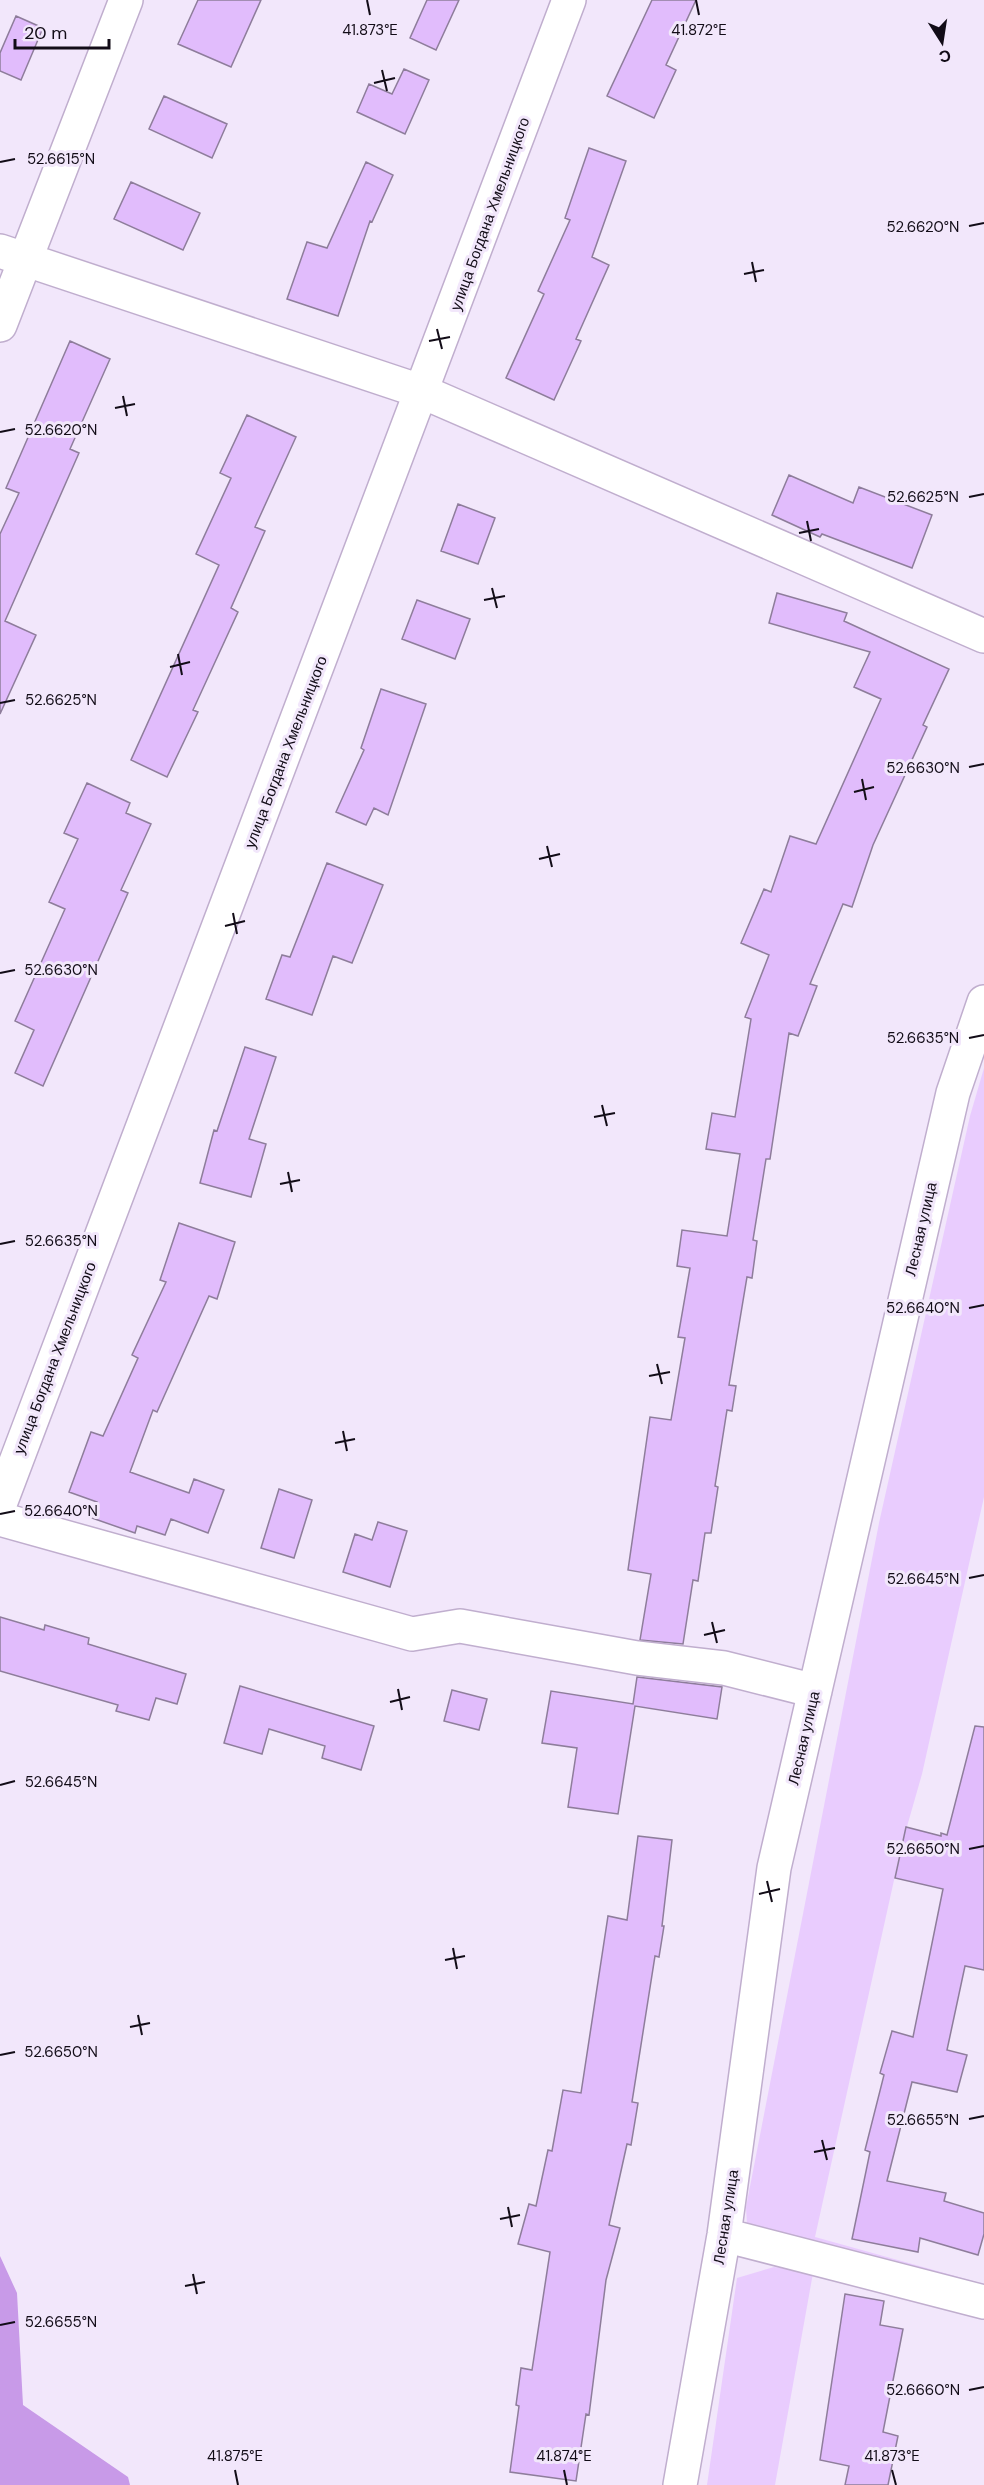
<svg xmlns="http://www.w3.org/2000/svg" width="984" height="2485" font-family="'DM Sans',sans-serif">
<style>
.green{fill:#e9ccfe}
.forest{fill:#c89ae8}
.building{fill:#e1bcfc;stroke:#8e7d9b;stroke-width:1.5}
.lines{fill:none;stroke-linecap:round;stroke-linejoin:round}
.minor-casing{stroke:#c0aece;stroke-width:36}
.minor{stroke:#fff;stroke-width:33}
.ticks{fill:none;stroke:#120c17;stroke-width:2}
.labels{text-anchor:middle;stroke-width:6;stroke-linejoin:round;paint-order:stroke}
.street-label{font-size:15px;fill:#120c17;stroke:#f2e7fb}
.ticks-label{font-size:15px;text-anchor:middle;fill:#120c17;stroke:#f2e7fb;stroke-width:6;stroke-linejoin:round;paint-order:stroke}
</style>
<rect width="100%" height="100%" fill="#f2e7fb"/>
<!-- green -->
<path class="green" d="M 984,1068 L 984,1497 L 922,1774 L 902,1844 L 815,2237 L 984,2284 L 984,2292 L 747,2225 L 746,2207 L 879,1523 L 970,1116 Z
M 774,2267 L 813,2273 L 775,2485 L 707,2485 L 737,2278 Z"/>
<!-- forest -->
<path class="forest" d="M 0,2256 L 17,2293 L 23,2405 L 128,2477 L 130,2485 L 0,2485 Z"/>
<!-- building -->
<path class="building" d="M 198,0 L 261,0 L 231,67 L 178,44 Z
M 427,0 L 459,0 L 436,50 L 410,38 Z
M 652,0 L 696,0 L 666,65 L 676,70 L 654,118 L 607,96 Z
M 16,16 L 43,28 L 21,80 L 0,71 L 0,53 Z
M 404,69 L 429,80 L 405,134 L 357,112 L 369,84 L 392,94 Z
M 164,96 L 227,124 L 212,158 L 149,129 Z
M 589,148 L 626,161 L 592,257 L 609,265 L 576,339 L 581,341 L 554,400 L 506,378 L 544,294 L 538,291 L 570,220 L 565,218 Z
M 366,162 L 393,175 L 372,222 L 370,221 L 338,316 L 287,299 L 307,242 L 327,248 Z
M 131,182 L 200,213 L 183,250 L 114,219 Z
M 70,341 L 110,359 L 70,449 L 79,453 L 5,621 L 36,635 L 0,714 L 0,534 L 19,493 L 6,488 Z
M 247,415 L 296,437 L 255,527 L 265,531 L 231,608 L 238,612 L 193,710 L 198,712 L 167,777 L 131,760 L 219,565 L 196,554 L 231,478 L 220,473 Z
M 789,475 L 853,503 L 859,487 L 932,515 L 912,568 L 822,534 L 820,537 L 772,515 Z
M 458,504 L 495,518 L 478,564 L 441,551 Z
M 777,593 L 847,613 L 844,621 L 949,669 L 923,725 L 927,727 L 873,845 L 852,907 L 843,904 L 810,984 L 817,986 L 798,1036 L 789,1033 L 770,1159 L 766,1159 L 753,1240 L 757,1241 L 752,1278 L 747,1277 L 729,1385 L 736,1386 L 732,1411 L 727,1410 L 715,1486 L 718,1487 L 711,1533 L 705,1533 L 698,1581 L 693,1580 L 683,1644 L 640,1640 L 651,1574 L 628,1570 L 650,1417 L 671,1420 L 685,1338 L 678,1337 L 690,1268 L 677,1266 L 682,1230 L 727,1236 L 740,1154 L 706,1149 L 712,1113 L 735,1117 L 751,1019 L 745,1017 L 769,955 L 741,943 L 764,889 L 771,892 L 790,836 L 816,844 L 881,699 L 854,687 L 870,652 L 769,623 Z
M 417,600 L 470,619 L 455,659 L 402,639 Z
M 381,689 L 426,704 L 388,815 L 374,808 L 366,825 L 336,812 L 364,750 L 361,748 Z
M 87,783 L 130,803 L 126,813 L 151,824 L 121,890 L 128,893 L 43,1086 L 15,1073 L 34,1030 L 15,1021 L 65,909 L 49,902 L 78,839 L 64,833 Z
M 327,863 L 383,885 L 352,963 L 333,956 L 312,1015 L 266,999 L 282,955 L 290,957 Z
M 245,1047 L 276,1057 L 249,1139 L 266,1144 L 251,1197 L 200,1183 L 214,1130 L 217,1131 Z
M 179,1223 L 235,1242 L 217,1299 L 209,1296 L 157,1412 L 153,1410 L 130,1472 L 189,1493 L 194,1479 L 224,1490 L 208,1533 L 171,1519 L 165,1535 L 137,1526 L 135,1533 L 92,1518 L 97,1502 L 69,1492 L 91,1432 L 103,1436 L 138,1358 L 132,1355 L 166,1282 L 160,1280 Z
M 279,1489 L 312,1500 L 294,1558 L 261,1548 Z
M 378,1522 L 407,1531 L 390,1587 L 343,1572 L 355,1534 L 372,1540 Z
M 0,1617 L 44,1630 L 45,1625 L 89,1638 L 88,1644 L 186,1674 L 177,1704 L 156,1698 L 149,1720 L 116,1711 L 118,1705 L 0,1671 Z
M 637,1677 L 722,1687 L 717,1719 L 635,1706 L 618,1814 L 568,1807 L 577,1748 L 542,1743 L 551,1691 L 633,1704 Z
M 240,1686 L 374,1726 L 361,1770 L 322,1758 L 325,1746 L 269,1729 L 262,1754 L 224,1743 Z
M 452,1690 L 487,1699 L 479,1730 L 444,1721 Z
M 975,1726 L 984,1727 L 984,1970 L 965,1966 L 947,2050 L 967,2055 L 957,2092 L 912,2082 L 887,2181 L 946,2193 L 944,2201 L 984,2213 L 984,2234 L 978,2255 L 920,2238 L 918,2252 L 852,2239 L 870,2152 L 865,2150 L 884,2075 L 880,2073 L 892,2031 L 913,2037 L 943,1889 L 895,1878 L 906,1827 L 941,1836 L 941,1833 L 947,1835 Z
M 638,1836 L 672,1840 L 662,1926 L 664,1926 L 659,1957 L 655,1956 L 632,2102 L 638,2103 L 631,2145 L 627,2144 L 609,2225 L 620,2228 L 606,2280 L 589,2415 L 586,2414 L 576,2481 L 510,2472 L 519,2406 L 516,2405 L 521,2368 L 532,2370 L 550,2252 L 518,2244 L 529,2204 L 536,2206 L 548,2150 L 552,2151 L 563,2090 L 581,2093 L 608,1916 L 627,1920 Z
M 845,2294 L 884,2301 L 880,2325 L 903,2329 L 883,2432 L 898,2436 L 888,2485 L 845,2485 L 849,2466 L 820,2460 Z"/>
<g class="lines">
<!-- minor casing -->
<g class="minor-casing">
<path id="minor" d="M 0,251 L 423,392 L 984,636
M 0,325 L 126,0
M 0,1504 L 569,0
M 0,1519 L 412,1634 L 460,1626 L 637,1658 L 724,1668 L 815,1691
M 724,2235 L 984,2302
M 680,2485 L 724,2235 L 774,1868 L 953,1093 L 984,1002"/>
</g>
<!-- minor -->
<use href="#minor" class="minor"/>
</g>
<!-- ticks -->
<path class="ticks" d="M 367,0 L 370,15M 696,0 L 699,15M 382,70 L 387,91M 374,83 L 395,78M 0,162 L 15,159M 969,226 L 984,223M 752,262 L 756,282M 744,274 L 764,270M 437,329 L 442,349M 429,341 L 450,337M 123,396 L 127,416M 115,408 L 135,404M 0,432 L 15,429M 969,497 L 984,494M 807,521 L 811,541M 799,533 L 819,529M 492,588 L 497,608M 484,600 L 505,596M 178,654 L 182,675M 170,667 L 190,662M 0,703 L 15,700M 969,767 L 984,764M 862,779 L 866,800M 854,792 L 874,787M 547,846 L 552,867M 539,859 L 560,854M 233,913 L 237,934M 225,926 L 245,921M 0,973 L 15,970M 969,1038 L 984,1035M 602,1105 L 607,1126M 594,1117 L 615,1113M 288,1172 L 292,1192M 280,1184 L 300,1180M 0,1244 L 15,1241M 969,1308 L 984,1305M 657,1364 L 662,1384M 649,1376 L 670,1372M 343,1431 L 347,1451M 335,1443 L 355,1439M 0,1514 L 15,1511M 969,1578 L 984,1575M 712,1622 L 717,1643M 704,1635 L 725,1630M 398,1689 L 402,1710M 390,1702 L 410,1697M 0,1785 L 15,1781M 969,1849 L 984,1846M 767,1881 L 772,1902M 759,1894 L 780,1889M 453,1948 L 457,1969M 445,1960 L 465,1956M 138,2015 L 142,2035M 130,2027 L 150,2023M 0,2055 L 15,2052M 969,2119 L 984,2116M 822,2140 L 827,2160M 814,2152 L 835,2148M 508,2207 L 512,2227M 500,2219 L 520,2215M 193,2274 L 197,2294M 185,2286 L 205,2282M 0,2325 L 15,2322M 969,2390 L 984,2387M 235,2470 L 238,2485M 564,2470 L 567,2485M 892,2470 L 896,2485"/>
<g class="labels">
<!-- street labels -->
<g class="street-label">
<text transform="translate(490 214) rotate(-70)" y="5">улица Богдана Хмельницкого</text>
<text transform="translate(286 752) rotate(-69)" y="5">улица Богдана Хмельницкого</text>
<text transform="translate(921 1229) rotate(-77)" y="5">Лесная улица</text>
<text transform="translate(55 1358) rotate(-69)" y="5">улица Богдана Хмельницкого</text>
<text transform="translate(804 1738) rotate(-77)" y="5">Лесная улица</text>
<text transform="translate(726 2217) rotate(-81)" y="5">Лесная улица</text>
</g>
</g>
<g class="ticks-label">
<text x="370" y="35">41.873°E</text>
<text x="699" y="35">41.872°E</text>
<text x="61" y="164">52.6615°N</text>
<text x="923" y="232">52.6620°N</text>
<text x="61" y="435">52.6620°N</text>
<text x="923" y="502">52.6625°N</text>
<text x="61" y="705">52.6625°N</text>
<text x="923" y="773">52.6630°N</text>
<text x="61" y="975">52.6630°N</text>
<text x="923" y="1043">52.6635°N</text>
<text x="61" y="1246">52.6635°N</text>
<text x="923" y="1313">52.6640°N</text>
<text x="61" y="1516">52.6640°N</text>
<text x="923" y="1584">52.6645°N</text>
<text x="61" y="1787">52.6645°N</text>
<text x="923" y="1854">52.6650°N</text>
<text x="61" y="2057">52.6650°N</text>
<text x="923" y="2125">52.6655°N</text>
<text x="61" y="2327">52.6655°N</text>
<text x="923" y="2395">52.6660°N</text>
<text x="235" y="2461">41.875°E</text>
<text x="564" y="2461">41.874°E</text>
<text x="892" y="2461">41.873°E</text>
</g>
<!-- north arrow -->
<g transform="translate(942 42) rotate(168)" stroke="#f2e7fb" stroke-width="4.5" paint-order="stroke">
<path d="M0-4.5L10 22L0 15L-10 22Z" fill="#120c17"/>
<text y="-9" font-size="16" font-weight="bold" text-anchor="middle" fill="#120c17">С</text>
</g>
<!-- scale -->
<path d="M15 39v9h94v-9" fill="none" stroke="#120c17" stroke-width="3"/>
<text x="24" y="39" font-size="18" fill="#120c17" stroke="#f2e7fb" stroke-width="4.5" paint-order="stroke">20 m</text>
</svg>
